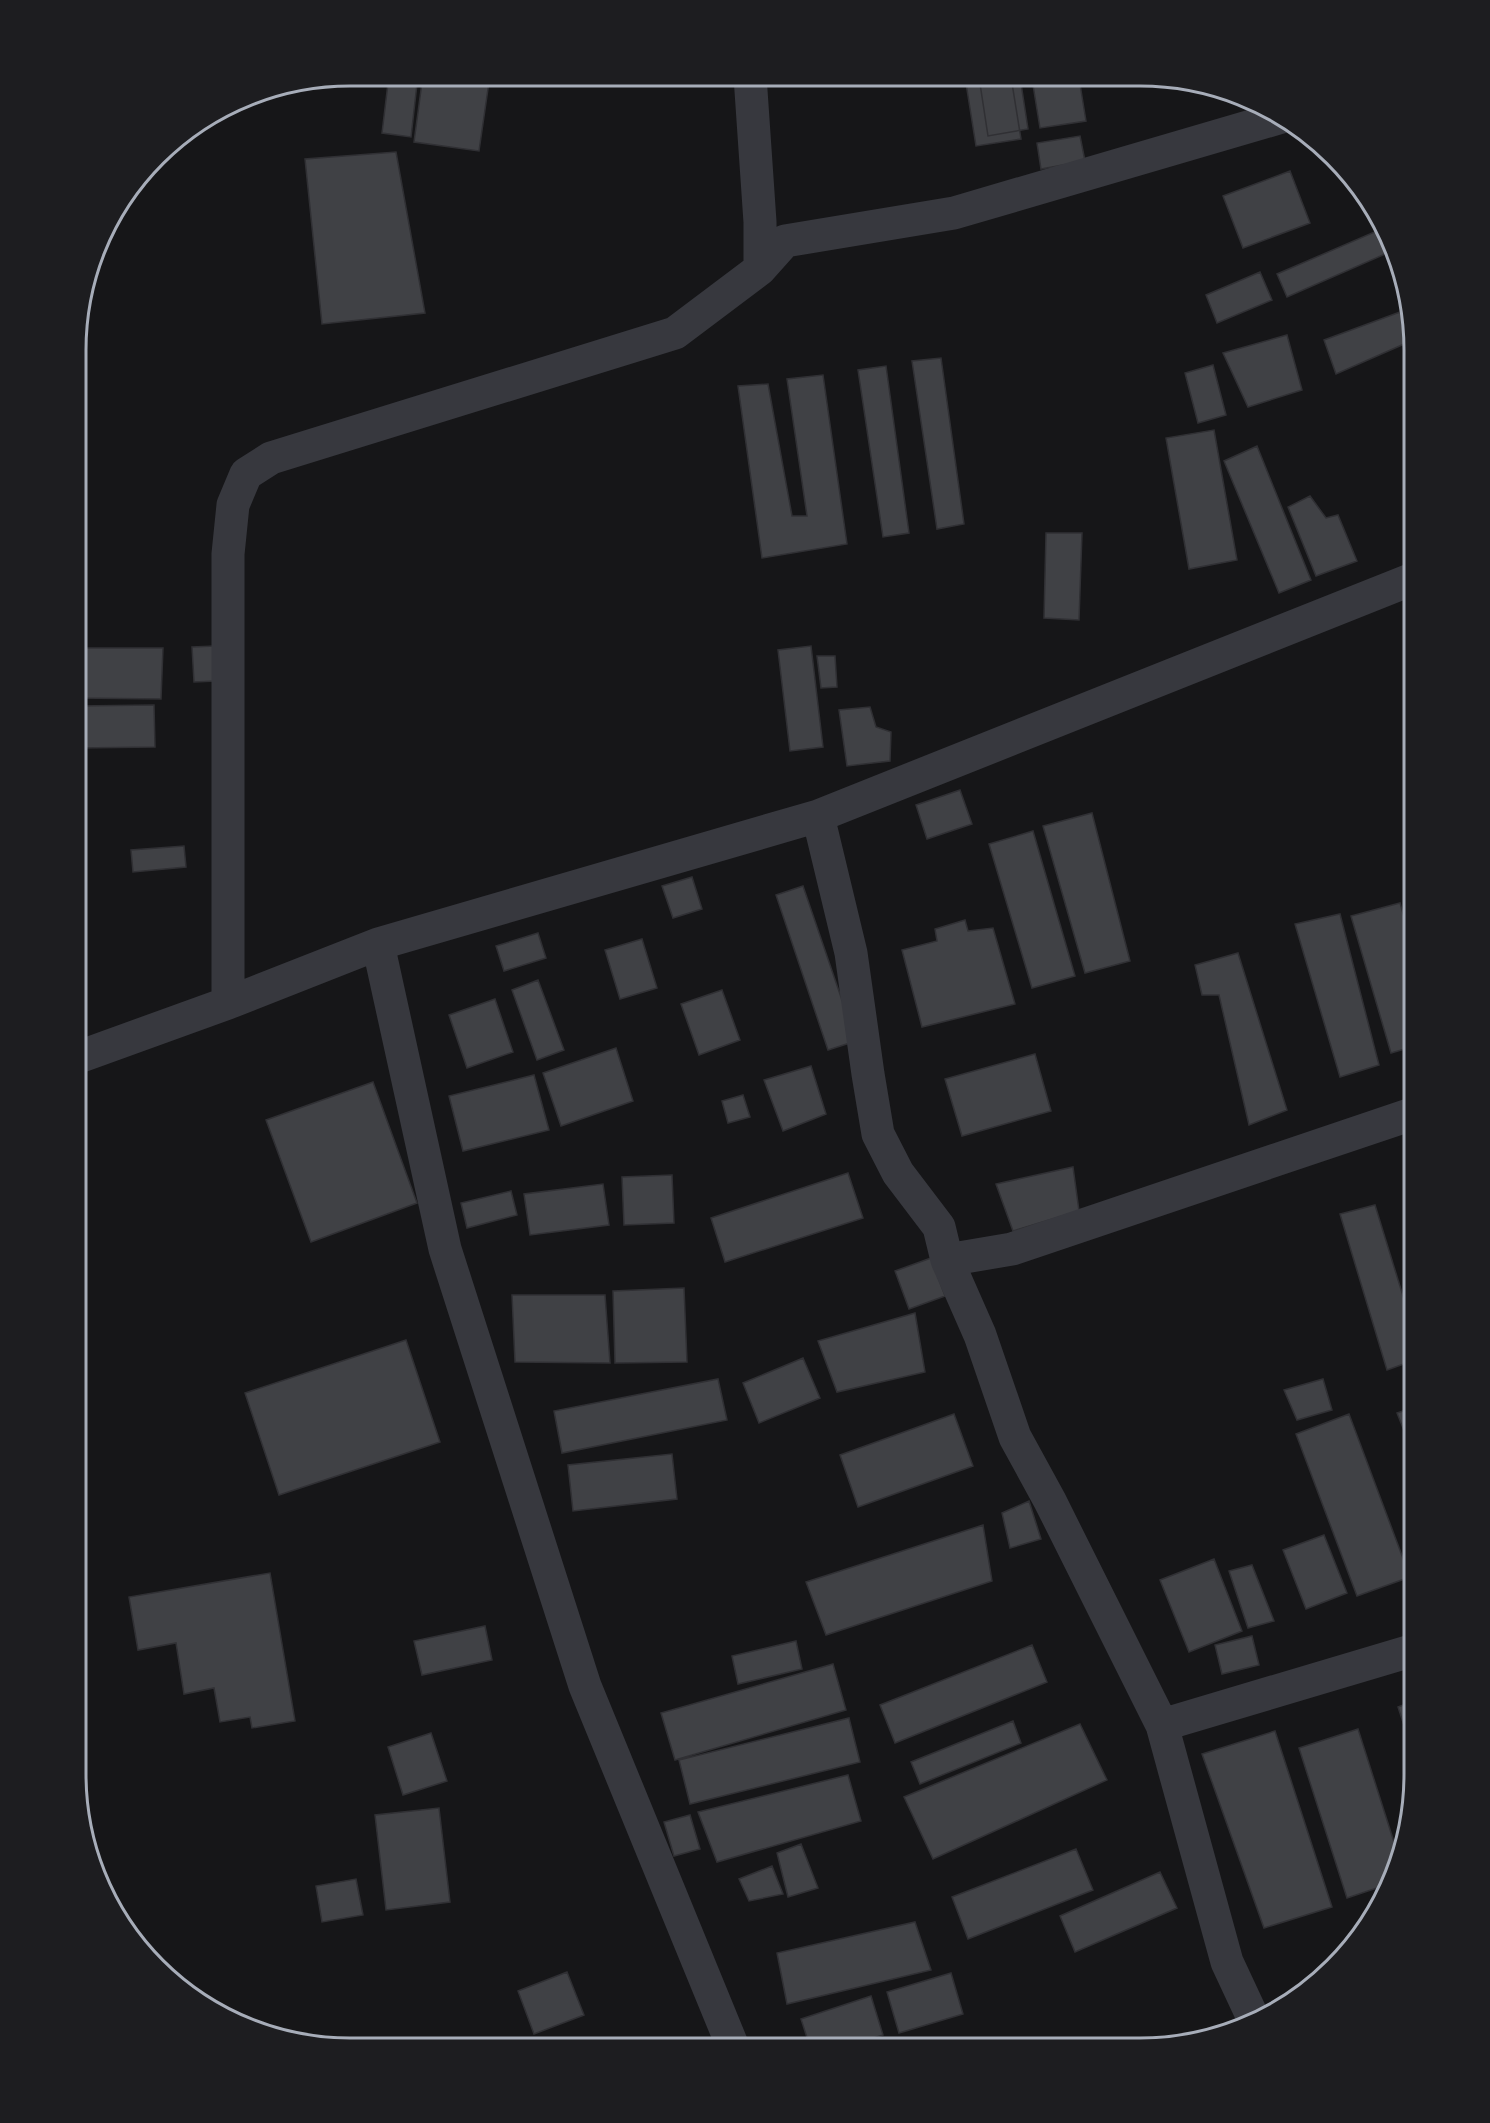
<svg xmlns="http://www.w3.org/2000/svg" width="1490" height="2123" font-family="'PT Sans',sans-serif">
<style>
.building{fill:#404145;stroke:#303034;stroke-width:1.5}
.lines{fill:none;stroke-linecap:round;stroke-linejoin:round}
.street{stroke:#37383e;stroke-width:33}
.rim{fill:none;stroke:#a7adb9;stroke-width:3}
</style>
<rect width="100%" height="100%" fill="#161618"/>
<!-- building -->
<path class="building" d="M 389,75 L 418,75 L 411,137 L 382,133 Z
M 423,75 L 490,75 L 479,151 L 414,142 Z
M 965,77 L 1011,77 L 1021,139 L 976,146 Z
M 979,77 L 1020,77 L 1028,129 L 988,136 Z
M 1079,78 L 1086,121 L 1040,128 L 1033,85 Z
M 1080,136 L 1085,161 L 1041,169 L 1037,143 Z
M 396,152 L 425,313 L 322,324 L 305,159 Z
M 1290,171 L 1310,223 L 1243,248 L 1223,196 Z
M 1386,227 L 1392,251 L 1287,297 L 1277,274 Z
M 1260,272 L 1272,300 L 1217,323 L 1206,295 Z
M 1400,312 L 1411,341 L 1336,374 L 1324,340 Z
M 1287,335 L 1302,390 L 1248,407 L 1223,353 Z
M 941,358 L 964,524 L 937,529 L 912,361 Z
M 1213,365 L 1226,415 L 1198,423 L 1185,373 Z
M 886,366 L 909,533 L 883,537 L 858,370 Z
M 823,375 L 847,544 L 762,558 L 738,386 L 768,384 L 792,516 L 807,516 L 787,379 Z
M 1214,430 L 1237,560 L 1189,569 L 1166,438 Z
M 1257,446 L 1311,580 L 1279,593 L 1224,461 Z
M 1310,496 L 1326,518 L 1338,515 L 1357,561 L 1316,576 L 1288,507 Z
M 1046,533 L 1082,533 L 1079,620 L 1044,618 Z
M 215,646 L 216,681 L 194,682 L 192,647 Z
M 811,646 L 823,747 L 790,751 L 778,650 Z
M 77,648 L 163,648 L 161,699 L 77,698 Z
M 817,656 L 835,656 L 837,687 L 821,688 Z
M 154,705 L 155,747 L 77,748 L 77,706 Z
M 870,707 L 876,727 L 891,732 L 890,761 L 847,766 L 839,710 Z
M 960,790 L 972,824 L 927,839 L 916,805 Z
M 1092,813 L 1130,961 L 1085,973 L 1043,826 Z
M 1033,831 L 1075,976 L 1032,988 L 989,844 Z
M 184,846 L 186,867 L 133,872 L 131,850 Z
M 692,877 L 702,909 L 673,918 L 662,886 Z
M 803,886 L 856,1041 L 828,1050 L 776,895 Z
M 1400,903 L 1415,955 L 1415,1046 L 1391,1053 L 1351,916 Z
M 1340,914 L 1379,1065 L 1340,1077 L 1295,924 Z
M 965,920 L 968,931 L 993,928 L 1015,1004 L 922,1027 L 902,950 L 937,941 L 935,929 Z
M 538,933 L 546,958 L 504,971 L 496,946 Z
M 642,939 L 657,988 L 620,999 L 605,950 Z
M 1238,953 L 1287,1110 L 1249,1125 L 1219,995 L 1202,995 L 1195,965 Z
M 538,980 L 564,1050 L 537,1060 L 512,990 Z
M 722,990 L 740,1040 L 699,1055 L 681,1004 Z
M 495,999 L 513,1052 L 467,1068 L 449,1015 Z
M 616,1048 L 633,1101 L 561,1126 L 543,1073 Z
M 1035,1054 L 1051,1111 L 962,1136 L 945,1079 Z
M 811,1066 L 826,1114 L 783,1131 L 764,1080 Z
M 534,1075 L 549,1130 L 463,1151 L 449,1096 Z
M 373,1082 L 417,1203 L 311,1242 L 266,1120 Z
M 743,1095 L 750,1117 L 728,1123 L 722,1101 Z
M 1073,1167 L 1079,1211 L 1013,1231 L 996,1184 Z
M 848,1173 L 863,1218 L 725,1262 L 711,1218 Z
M 672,1175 L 674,1223 L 624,1225 L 622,1177 Z
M 603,1184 L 609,1225 L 530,1235 L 524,1194 Z
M 511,1191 L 517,1215 L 467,1228 L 461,1203 Z
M 1375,1205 L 1415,1335 L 1415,1360 L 1387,1370 L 1340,1214 Z
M 931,1258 L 945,1296 L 909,1309 L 895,1271 Z
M 684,1288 L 687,1362 L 615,1363 L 613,1291 Z
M 512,1295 L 605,1295 L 610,1363 L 515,1362 Z
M 915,1313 L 925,1372 L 837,1392 L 818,1341 Z
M 406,1340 L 440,1442 L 279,1495 L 245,1393 Z
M 803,1358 L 820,1398 L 759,1423 L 743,1383 Z
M 718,1379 L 727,1420 L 562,1453 L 554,1411 Z
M 1323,1379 L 1332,1410 L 1297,1420 L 1284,1390 Z
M 1415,1407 L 1415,1458 L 1397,1413 Z
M 954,1414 L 973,1466 L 858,1507 L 840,1455 Z
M 1349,1414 L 1410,1577 L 1357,1596 L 1296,1434 Z
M 672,1454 L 677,1499 L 573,1511 L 568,1465 Z
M 1029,1501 L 1041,1539 L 1010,1548 L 1002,1513 Z
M 983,1525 L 992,1581 L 826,1635 L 806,1582 Z
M 1324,1535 L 1347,1593 L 1306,1609 L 1283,1550 Z
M 1214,1559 L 1242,1631 L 1189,1652 L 1160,1580 Z
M 1252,1565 L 1274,1621 L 1248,1628 L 1229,1571 Z
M 270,1573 L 295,1721 L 252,1728 L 250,1717 L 220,1722 L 214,1688 L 184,1694 L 176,1643 L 138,1650 L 129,1597 Z
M 485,1626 L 492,1660 L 422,1675 L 414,1641 Z
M 1252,1636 L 1259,1665 L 1222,1674 L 1215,1645 Z
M 796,1641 L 802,1669 L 738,1684 L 732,1656 Z
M 1032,1645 L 1047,1682 L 895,1743 L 880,1705 Z
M 833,1664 L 846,1710 L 675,1760 L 661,1713 Z
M 1414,1701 L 1414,1756 L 1398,1707 Z
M 849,1718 L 860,1762 L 690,1804 L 679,1760 Z
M 1013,1721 L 1021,1743 L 920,1784 L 911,1762 Z
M 1080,1724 L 1107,1780 L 933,1859 L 904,1797 Z
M 1358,1729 L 1400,1861 L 1389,1884 L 1347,1898 L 1299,1748 Z
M 1275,1731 L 1332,1907 L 1264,1928 L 1202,1754 Z
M 431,1733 L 447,1781 L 403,1795 L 388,1747 Z
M 848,1775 L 861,1821 L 717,1862 L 698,1812 Z
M 439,1808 L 450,1902 L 386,1910 L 375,1815 Z
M 690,1815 L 700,1849 L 674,1856 L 664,1822 Z
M 801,1844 L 818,1888 L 788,1897 L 777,1853 Z
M 1076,1849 L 1093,1890 L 968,1939 L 952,1897 Z
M 772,1866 L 783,1894 L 749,1901 L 739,1879 Z
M 1160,1872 L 1177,1908 L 1075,1952 L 1060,1916 Z
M 356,1879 L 363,1915 L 322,1922 L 316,1886 Z
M 915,1922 L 931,1970 L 787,2004 L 777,1953 Z
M 567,1972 L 584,2015 L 534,2034 L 518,1991 Z
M 951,1973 L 963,2014 L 899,2033 L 887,1992 Z
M 1327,1974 L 1321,1980 L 1312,1986 L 1310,1980 Z
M 871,1996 L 883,2035 L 845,2047 L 810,2047 L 801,2019 Z"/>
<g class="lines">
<!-- street -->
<path class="street" d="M 750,76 L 760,222 L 760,269 L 785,241 L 954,213 L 1282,117
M 818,816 L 851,953 L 868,1074 L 878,1134 L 898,1173 L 939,1227 L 947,1260 L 1012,1249 L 1415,1113
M 378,944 L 445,1249 L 585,1686 L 733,2047
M 228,1003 L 378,944 L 818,816 L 1415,578
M 76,1058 L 228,1003 L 228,554 L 233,505 L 246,474 L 271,458 L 675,333 L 760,269
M 947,1260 L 980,1335 L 1015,1437 L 1050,1501 L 1162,1725 L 1227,1962 L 1255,2022
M 1162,1725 L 1414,1650"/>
</g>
<!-- crop -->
<path d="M0 0H1490V2123H0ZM350 86H1140A264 264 0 0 1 1404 350V1774A264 264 0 0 1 1140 2038H350A264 264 0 0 1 86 1774V350A264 264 0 0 1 350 86Z" fill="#1d1d20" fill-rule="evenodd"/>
<path class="rim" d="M350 86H1140A264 264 0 0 1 1404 350V1774A264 264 0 0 1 1140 2038H350A264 264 0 0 1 86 1774V350A264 264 0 0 1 350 86Z"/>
</svg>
